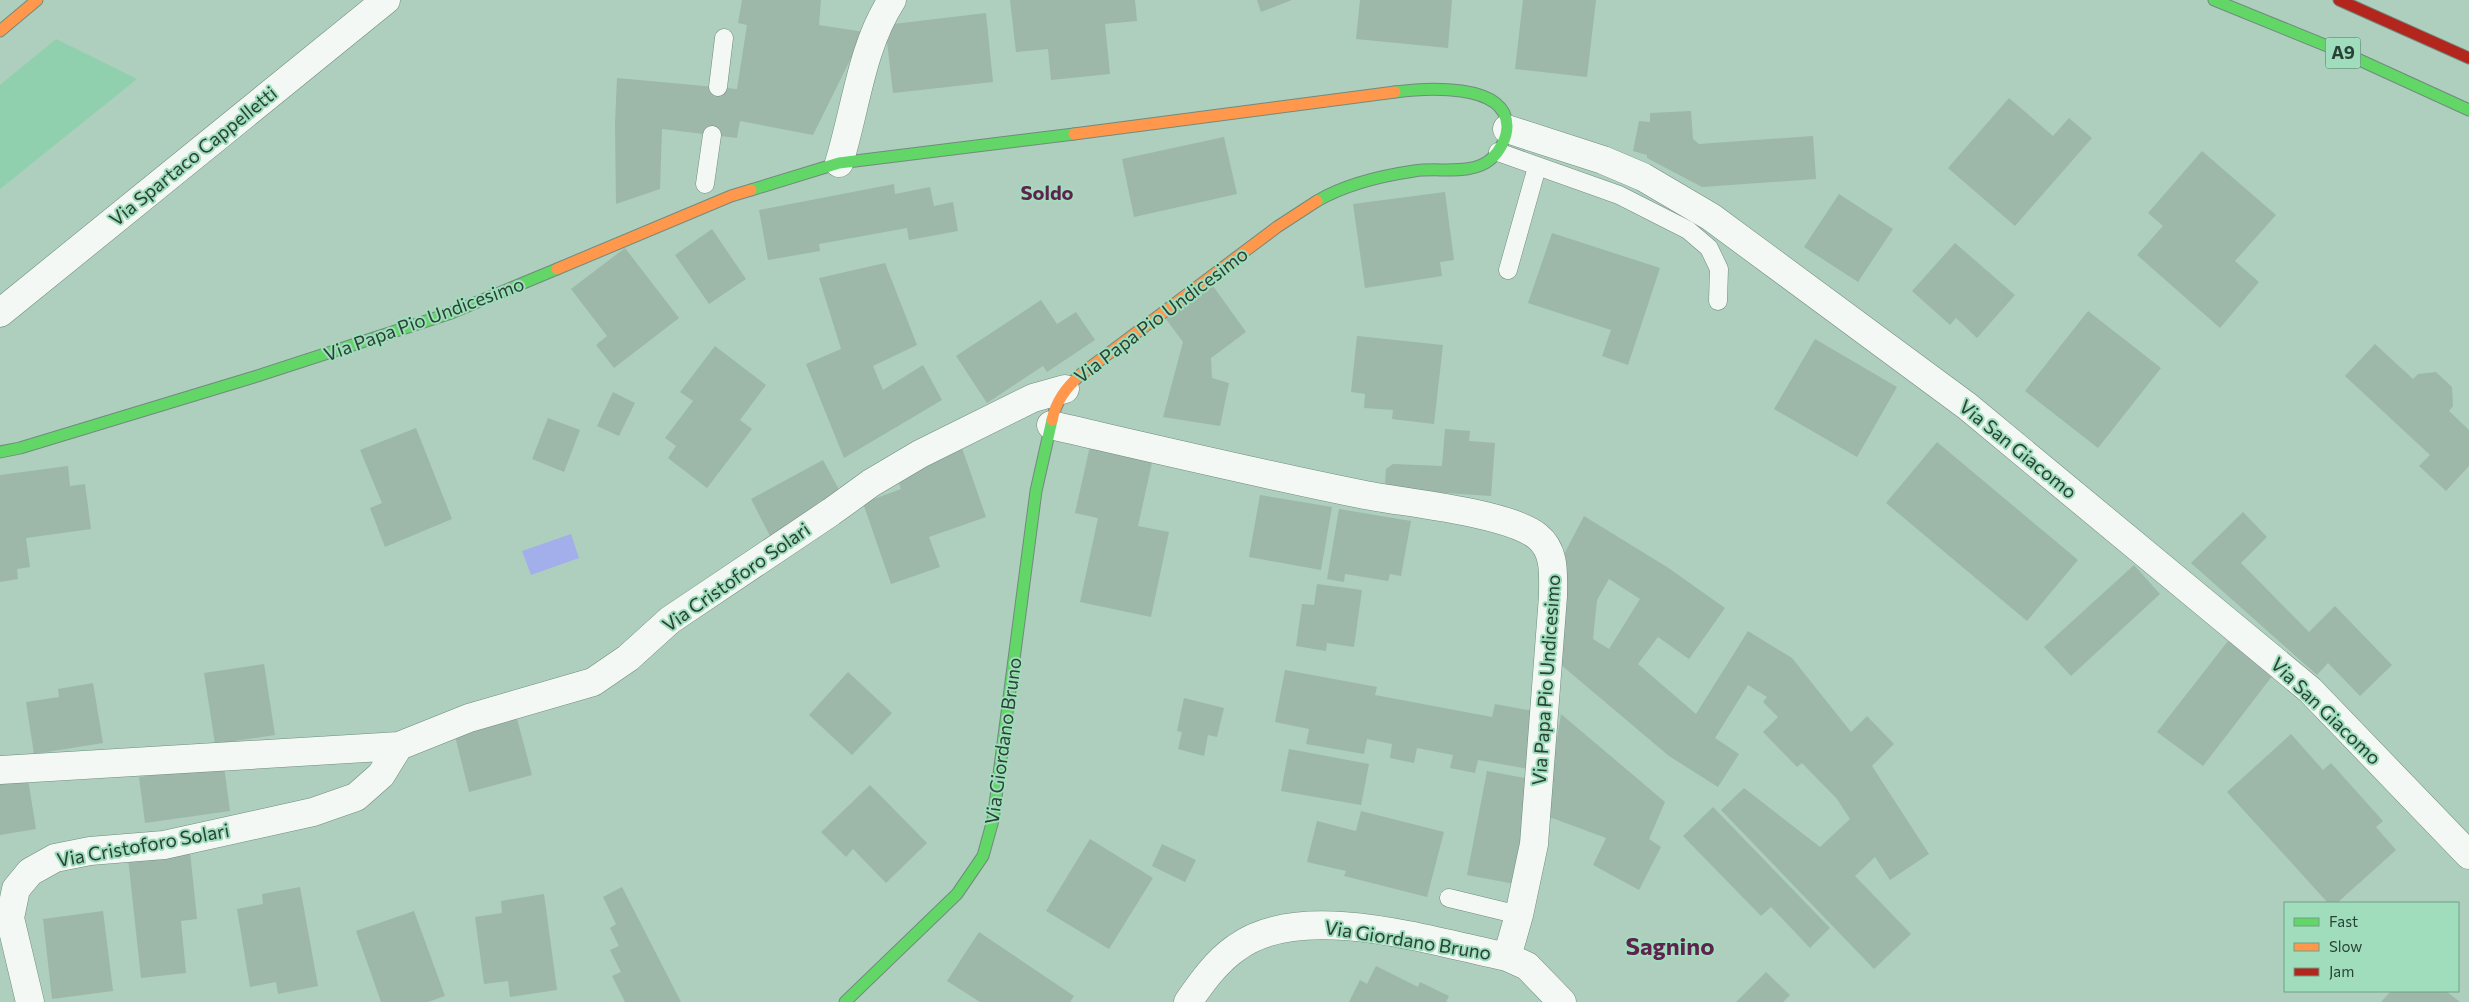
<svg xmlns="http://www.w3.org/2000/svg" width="2469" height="1002" font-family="Commissioner,sans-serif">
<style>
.green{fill:#91d0af}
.water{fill:#a2afea}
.building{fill:#9db7a9;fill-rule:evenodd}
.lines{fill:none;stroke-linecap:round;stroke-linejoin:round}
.lane-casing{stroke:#708b7d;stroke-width:19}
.street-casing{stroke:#708b7d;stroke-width:29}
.fast-casing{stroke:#708b7d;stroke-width:13}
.slow-casing{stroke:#708b7d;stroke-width:13}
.jam-casing{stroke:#708b7d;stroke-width:13}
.lane{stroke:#f3f8f5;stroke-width:18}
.street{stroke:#f3f8f5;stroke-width:28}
.fast{stroke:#63d668;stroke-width:11}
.slow{stroke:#ff974d;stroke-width:11}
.jam{stroke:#b3261e;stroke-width:11}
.labels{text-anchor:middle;stroke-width:4;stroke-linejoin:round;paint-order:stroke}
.shield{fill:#a0ddbc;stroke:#4d705e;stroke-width:1}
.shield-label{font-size:18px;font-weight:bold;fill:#294235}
.street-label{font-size:19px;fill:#294235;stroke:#a0ddbc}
.neighbourhood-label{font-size:20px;font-weight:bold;fill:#5d234c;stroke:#a0ddbc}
.district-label{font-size:24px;font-weight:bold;fill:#5d234c;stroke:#a0ddbc}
</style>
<rect width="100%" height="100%" fill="#aecfbd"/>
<!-- green -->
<path class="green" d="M 56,39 L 137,79 L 0,189 L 0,85 Z"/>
<!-- water -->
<path class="water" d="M 571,534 L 579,558 L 531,575 L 522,551 Z"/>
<!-- building -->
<path class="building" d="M 742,0 L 821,0 L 819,25 L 864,32 L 813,135 L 740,121 L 737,138 L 662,129 L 660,189 L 616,204 L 615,123 L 617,78 L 737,89 L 747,25 L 738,23 Z
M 1010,0 L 1135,0 L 1137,21 L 1105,24 L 1110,74 L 1051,80 L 1048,49 L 1016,52 Z
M 1257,0 L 1292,0 L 1261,12 Z
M 1360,0 L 1452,0 L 1448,48 L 1356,39 Z
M 1523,0 L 1596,0 L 1587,77 L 1515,69 Z
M 986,13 L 993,82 L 893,93 L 885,25 Z
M 2009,98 L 2053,136 L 2069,118 L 2092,138 L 2015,226 L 1948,168 Z
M 1691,111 L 1693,139 L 1699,144 L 1813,136 L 1816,179 L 1702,187 L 1647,158 L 1647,155 L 1633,151 L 1639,121 L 1650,122 L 1650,113 Z
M 1224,137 L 1237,194 L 1134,217 L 1122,159 Z
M 2202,151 L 2276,215 L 2235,261 L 2259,282 L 2220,328 L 2137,255 L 2163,226 L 2148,213 Z
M 894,184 L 895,194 L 930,187 L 934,206 L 953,202 L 958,231 L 909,240 L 907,228 L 819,244 L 820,251 L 768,260 L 759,210 Z
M 1445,192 L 1454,260 L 1440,262 L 1442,276 L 1365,288 L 1353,204 Z
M 1839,194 L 1893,229 L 1858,282 L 1804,247 Z
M 712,229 L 746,279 L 709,304 L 675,255 Z
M 1552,233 L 1660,268 L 1628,365 L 1602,356 L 1611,330 L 1528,303 Z
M 1955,243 L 2015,295 L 1977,338 L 1956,318 L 1950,325 L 1912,291 Z
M 625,248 L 679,318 L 614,368 L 596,345 L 607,336 L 571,289 Z
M 885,263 L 917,345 L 873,366 L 883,390 L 923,365 L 942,400 L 844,458 L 806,364 L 841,349 L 819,278 Z
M 1213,286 L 1246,332 L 1211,358 L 1212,378 L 1229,383 L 1220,426 L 1163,417 L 1183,342 L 1166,319 Z
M 1041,300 L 1057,324 L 1076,312 L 1095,340 L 1047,372 L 1043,366 L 987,403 L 956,356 Z
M 2088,311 L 2161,368 L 2098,448 L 2025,391 Z
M 1357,336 L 1443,345 L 1434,424 L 1392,419 L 1393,410 L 1364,408 L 1365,394 L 1351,392 Z
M 1815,339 L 1897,387 L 1857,457 L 1774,409 Z
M 2375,344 L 2413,379 L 2418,374 L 2436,372 L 2452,387 L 2453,406 L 2449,411 L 2469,430 L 2469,466 L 2446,491 L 2419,466 L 2430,455 L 2345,376 Z
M 715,346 L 766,385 L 740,420 L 752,429 L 707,488 L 668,458 L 676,446 L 665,438 L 693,401 L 680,392 Z
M 613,392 L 635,403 L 619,436 L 597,426 Z
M 548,418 L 580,430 L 564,472 L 532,459 Z
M 416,428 L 452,519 L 385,547 L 370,508 L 382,503 L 360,450 Z
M 1445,429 L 1470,431 L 1469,441 L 1495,443 L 1491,496 L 1400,490 L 1388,486 L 1385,483 L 1386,469 L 1393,464 L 1442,466 Z
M 1937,442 L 2078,560 L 2027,621 L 1886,503 Z
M 1090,446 L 1153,458 L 1138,526 L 1169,532 L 1151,617 L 1080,602 L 1098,518 L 1075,513 Z
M 962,448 L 986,517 L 929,537 L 940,567 L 891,584 L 863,503 L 901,489 L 895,472 Z
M 823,460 L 843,497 L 770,536 L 751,499 Z
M 68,466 L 70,486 L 85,484 L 91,529 L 26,538 L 30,567 L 17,569 L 18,579 L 0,582 L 0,475 Z
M 1260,495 L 1332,507 L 1321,570 L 1249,557 Z
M 1339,509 L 1411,521 L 1401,576 L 1390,574 L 1388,581 L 1345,574 L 1344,582 L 1327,579 Z
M 2243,512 L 2267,537 L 2241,563 L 2309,632 L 2335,606 L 2392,665 L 2360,696 L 2328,663 L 2317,675 L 2191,563 Z
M 1584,516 L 1667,567 L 1725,608 L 1689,659 L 1658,637 L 1638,664 L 1696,714 L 1748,631 L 1792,658 L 1851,732 L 1867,716 L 1894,744 L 1872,766 L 1929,854 L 1890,880 L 1875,857 L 1855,876 L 1911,934 L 1874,969 L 1721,810 L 1744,788 L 1820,847 L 1850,819 L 1837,799 L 1802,763 L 1797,767 L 1763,732 L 1778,717 L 1763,702 L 1767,697 L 1748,685 L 1715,738 L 1739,754 L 1718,787 L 1669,756 L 1560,664 L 1560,562 ZM 1609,579 L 1640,599 L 1609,649 L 1593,639 L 1597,600 Z
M 2134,565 L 2160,594 L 2071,676 L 2044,647 Z
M 1317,584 L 1362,590 L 1354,647 L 1327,643 L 1326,651 L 1296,646 L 1302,604 L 1314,605 Z
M 2228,641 L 2273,675 L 2203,766 L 2157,732 Z
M 264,664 L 275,735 L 215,744 L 204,673 Z
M 1285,670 L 1377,687 L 1375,695 L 1492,717 L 1495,704 L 1539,712 L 1534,770 L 1478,760 L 1475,773 L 1450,768 L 1453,755 L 1417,748 L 1414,763 L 1390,758 L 1392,744 L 1367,739 L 1364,754 L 1306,744 L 1309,729 L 1275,722 Z
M 848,672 L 892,713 L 852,755 L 809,715 Z
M 93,683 L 103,743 L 34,754 L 26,702 L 59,697 L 58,689 Z
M 1184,698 L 1224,708 L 1217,737 L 1208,735 L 1204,756 L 1178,749 L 1182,732 L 1177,731 Z
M 1561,714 L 1665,802 L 1649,839 L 1661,847 L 1639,890 L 1593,865 L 1606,838 L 1544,815 Z
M 516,715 L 532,775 L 469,792 L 454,732 Z
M 2291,734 L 2323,770 L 2331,763 L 2383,821 L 2376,827 L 2396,850 L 2337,903 L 2328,903 L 2227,792 Z
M 1289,749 L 1369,764 L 1361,805 L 1281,791 Z
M 224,766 L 230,811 L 145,823 L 139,777 Z
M 1487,771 L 1535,780 L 1515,884 L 1467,875 Z
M 27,773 L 36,829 L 0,835 L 0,777 Z
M 870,785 L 927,843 L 886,883 L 853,849 L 846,857 L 821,832 Z
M 1713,807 L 1830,928 L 1810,948 L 1771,907 L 1761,916 L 1683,836 Z
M 1361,811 L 1444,832 L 1427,897 L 1344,876 L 1346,871 L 1307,862 L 1317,821 L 1356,831 Z
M 1090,839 L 1153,878 L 1109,949 L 1046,911 Z
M 1162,844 L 1196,860 L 1185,882 L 1152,866 Z
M 190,852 L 197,919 L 181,921 L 186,973 L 141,978 L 128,858 Z
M 300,887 L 318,986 L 278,994 L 276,982 L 250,987 L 237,909 L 263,904 L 262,894 Z
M 622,887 L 681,1002 L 625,1002 L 612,976 L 621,972 L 610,950 L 619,946 L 610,928 L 616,924 L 603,897 Z
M 544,894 L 557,990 L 510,997 L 508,981 L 484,984 L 475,917 L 502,913 L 501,901 Z
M 103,911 L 113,991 L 52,999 L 43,919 Z
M 414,911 L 445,996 L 428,1002 L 381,1002 L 356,931 Z
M 979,932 L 1074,996 L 1070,1002 L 980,1002 L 947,981 Z
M 1376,966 L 1418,987 L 1420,982 L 1449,996 L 1446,1002 L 1349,1002 L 1360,980 L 1367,984 Z
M 1766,972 L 1790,995 L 1783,1002 L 1736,1002 Z
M 2391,991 L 2446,991 L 2460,1002 L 2381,1002 Z"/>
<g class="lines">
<!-- lane casing -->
<g class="lane-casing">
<path id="lane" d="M 718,87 L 724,38
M 1498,152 L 1619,195 L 1688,230 L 1709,248 L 1719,269 L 1718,301
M 705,184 L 712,135
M 1508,270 L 1537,167
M 1449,898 L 1519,915"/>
</g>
<!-- street casing -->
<g class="street-casing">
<path id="street" d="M 1507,129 L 1603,160 L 1643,177 L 1711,217 L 1967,406 L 2310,690 L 2469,855
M 839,163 C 856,108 861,48 892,0
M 0,313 L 386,0
M 1051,425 C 1155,449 1260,474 1365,495 C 1406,503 1506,512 1537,536 C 1556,551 1553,575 1553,596 L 1534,844 L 1519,915 L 1507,957
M 0,770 L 399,746 L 469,718 L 593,682 L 628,658 L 670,620 L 831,512 L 871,483 L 920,454 L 1033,398 L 1065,389
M 30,1002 L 10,918 L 16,889 L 30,872 L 55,858 L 90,851 L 164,845 L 313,812 L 356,797 L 381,775 L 399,746
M 1188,1002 C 1202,982 1216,962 1236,948 C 1301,899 1434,942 1507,957 L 1527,966 L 1562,1002"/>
</g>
<!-- fast casing -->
<g class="fast-casing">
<path id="fast" d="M 2214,0 L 2342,52 L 2469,110
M 751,190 L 839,163 L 1074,134
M 1317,201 C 1346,184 1380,176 1414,171 C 1438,167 1472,176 1491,159 C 1500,151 1507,138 1507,126 C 1506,82 1424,88 1395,92
M 0,452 L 20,448 L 254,377 L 451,313 L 557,269
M 845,1002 L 957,894 L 983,856 L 993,820 L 1036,491 L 1052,420"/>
</g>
<!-- slow casing -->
<g class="slow-casing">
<path id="slow" d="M 0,31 L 37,0
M 1074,134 L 1395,92
M 557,269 L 731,196 L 751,190
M 1052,420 C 1056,401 1066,388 1080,375 L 1277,227 L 1317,201"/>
</g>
<!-- jam casing -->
<g class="jam-casing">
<path id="jam" d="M 2339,0 L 2469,58"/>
</g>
<!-- lane -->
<use href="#lane" class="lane"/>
<!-- street -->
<use href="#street" class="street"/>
<!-- fast -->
<use href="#fast" class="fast"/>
<!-- slow -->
<use href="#slow" class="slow"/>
<!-- jam -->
<use href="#jam" class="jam"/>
</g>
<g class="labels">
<!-- shield labels -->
<rect class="shield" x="2325.5" y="37.5" width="35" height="31" rx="4"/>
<g class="shield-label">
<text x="2343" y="59">A9</text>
</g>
<!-- street labels -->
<g class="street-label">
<text transform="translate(193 156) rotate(-39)" y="7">Via Spartaco Cappelletti</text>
<text transform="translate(1161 315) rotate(-37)" y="7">Via Papa Pio Undicesimo</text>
<text transform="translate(424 319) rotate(-20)" y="7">Via Papa Pio Undicesimo</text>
<text transform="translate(2018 449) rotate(39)" y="7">Via San Giacomo</text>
<text transform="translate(736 577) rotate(-35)" y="7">Via Cristoforo Solari</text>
<text transform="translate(1546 680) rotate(-86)" y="7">Via Papa Pio Undicesimo</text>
<text transform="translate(2326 711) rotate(44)" y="7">Via San Giacomo</text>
<text transform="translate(1003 741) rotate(-82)" y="7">Via Giordano Bruno</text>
<text transform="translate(143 845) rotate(-10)" y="7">Via Cristoforo Solari</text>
<text transform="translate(1408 940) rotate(9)" y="7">Via Giordano Bruno</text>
</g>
<!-- neighbourhood labels -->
<g class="neighbourhood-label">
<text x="1047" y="200">Soldo</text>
</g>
<!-- district labels -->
<g class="district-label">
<text x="1670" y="955">Sagnino</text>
</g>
</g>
<!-- legend -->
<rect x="2284" y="902" width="175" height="90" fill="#a0ddbc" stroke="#709f86"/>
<rect x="2294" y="918" width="25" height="8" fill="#63d668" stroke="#709f86"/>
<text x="2329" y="927" font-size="15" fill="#294235">Fast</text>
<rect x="2294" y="943" width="25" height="8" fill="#ff974d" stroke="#709f86"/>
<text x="2329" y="952" font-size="15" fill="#294235">Slow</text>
<rect x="2294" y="968" width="25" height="8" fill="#b3261e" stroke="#709f86"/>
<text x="2329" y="977" font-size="15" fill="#294235">Jam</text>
</svg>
